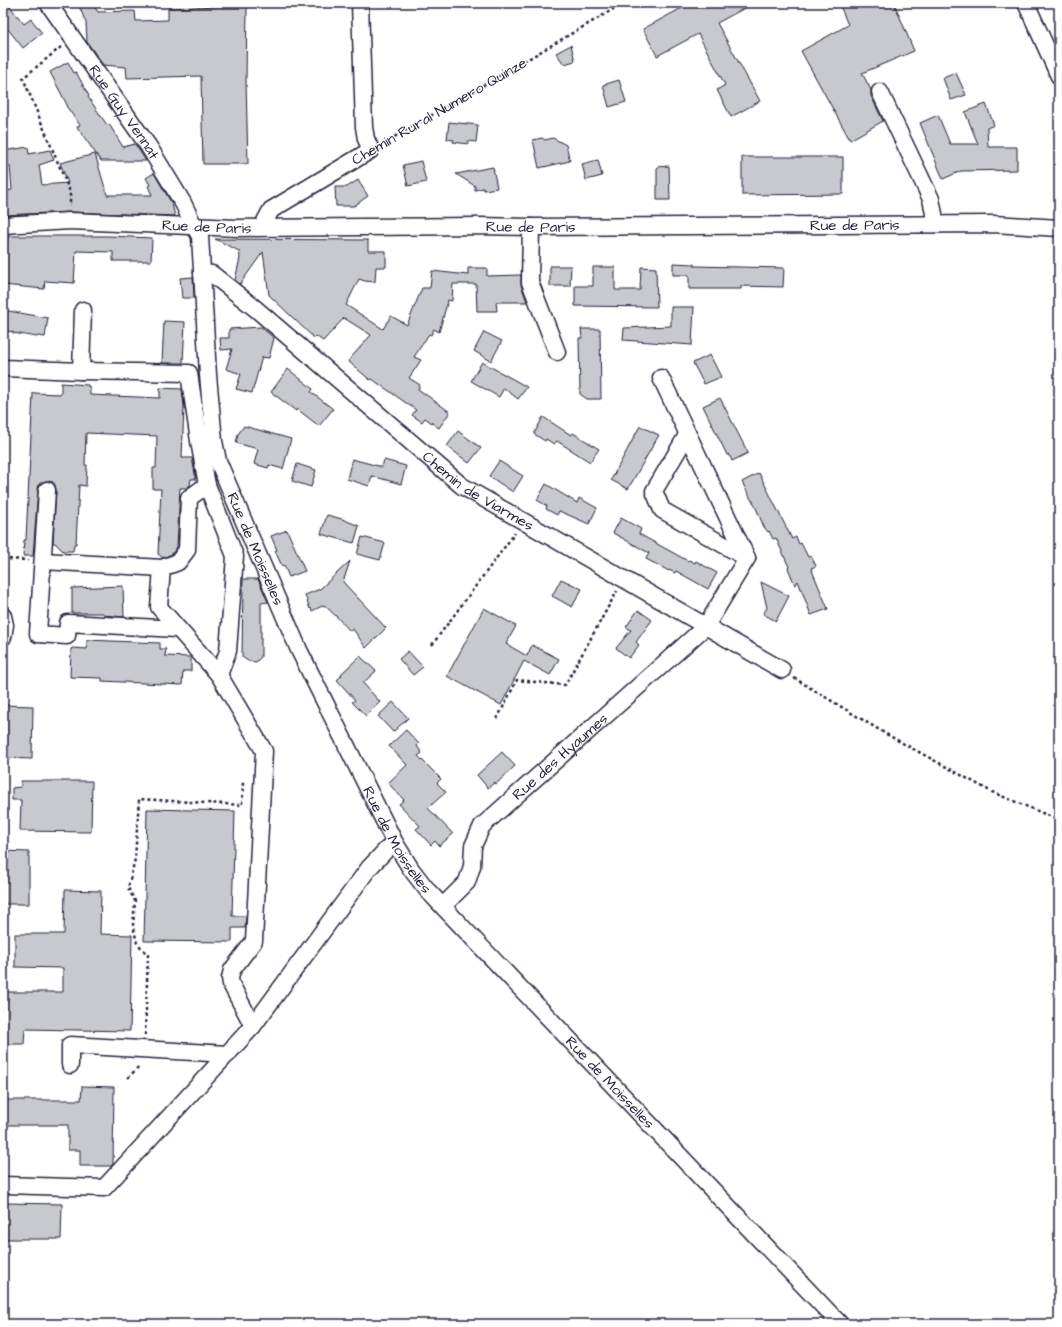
<svg xmlns="http://www.w3.org/2000/svg" width="1062" height="1327" font-family="'Architects Daughter',sans-serif">
<style>
.building{fill:#c8c8cf;stroke:#22223b}
.lines{fill:none;stroke-linecap:round;stroke-linejoin:round}
.minor-casing{stroke:#22223b;stroke-width:19}
.path{stroke:#22223b;stroke-width:2.5;stroke-dasharray:3 3;stroke-linecap:butt}
.minor{stroke:#fff;stroke-width:16}
.labels{text-anchor:middle;stroke-width:3;stroke-linejoin:round;paint-order:stroke}
.street-label{font-size:15px;fill:#22223b;stroke:#fff}
</style>
<rect width="100%" height="100%" fill="#fff"/>
<filter id="ink" filterUnits="userSpaceOnUse"><feTurbulence type="fractalNoise" baseFrequency=".025" numOctaves="2"/><feDisplacementMap in="SourceGraphic" scale="8" xChannelSelector="R" yChannelSelector="G"/><feConvolveMatrix kernelMatrix="1 2 1 2 8 2 1 2 1" color-interpolation-filters="sRGB"/></filter>
<g filter="url(#ink)">
<!-- building -->
<path class="building" d="M 3,3 L 7,3 L 24,24 L 31,19 L 42,33 L 23,48 L 3,23 Z
M 78,3 L 92,3 L 98,12 L 135,11 L 136,21 L 168,20 L 168,8 L 247,5 L 246,81 L 248,164 L 203,164 L 201,76 L 127,78 L 126,67 L 103,65 L 87,42 L 86,23 Z
M 691,3 L 754,3 L 717,23 L 760,101 L 731,117 L 717,90 L 725,85 L 698,34 L 657,56 L 643,29 Z
M 839,3 L 894,3 L 914,51 L 862,73 L 871,90 L 871,96 L 883,121 L 850,140 L 801,51 L 848,25 Z
M 571,45 L 575,61 L 564,64 L 556,53 Z
M 68,62 L 74,73 L 76,72 L 89,96 L 88,97 L 107,125 L 109,124 L 123,147 L 135,144 L 146,161 L 101,161 L 77,127 L 80,125 L 66,106 L 67,105 L 50,72 Z
M 956,73 L 966,95 L 951,100 L 943,78 Z
M 619,80 L 626,102 L 609,107 L 603,85 Z
M 986,104 L 994,125 L 987,128 L 988,147 L 1017,147 L 1017,170 L 961,171 L 943,179 L 920,123 L 938,115 L 950,144 L 978,144 L 965,112 Z
M 449,122 L 478,125 L 476,142 L 468,141 L 468,144 L 453,142 L 454,140 L 447,139 Z
M 542,138 L 545,140 L 553,138 L 566,145 L 570,161 L 539,168 L 533,140 Z
M 28,147 L 29,154 L 50,150 L 54,160 L 39,165 L 42,185 L 68,183 L 60,163 L 95,154 L 107,195 L 152,195 L 148,186 L 150,185 L 146,178 L 154,173 L 172,204 L 175,216 L 70,212 L 3,215 L 3,191 L 12,190 L 10,166 L 3,167 L 3,151 Z
M 742,157 L 843,157 L 843,194 L 742,195 Z
M 598,160 L 602,176 L 586,180 L 582,164 Z
M 421,161 L 426,182 L 408,186 L 403,165 Z
M 669,166 L 670,200 L 657,200 L 657,167 Z
M 493,167 L 497,188 L 484,190 L 483,188 L 475,190 L 475,186 L 456,174 Z
M 358,180 L 368,196 L 354,206 L 336,206 L 335,187 L 347,187 Z
M 8,236 L 109,236 L 152,238 L 151,261 L 113,261 L 113,252 L 76,251 L 74,283 L 45,281 L 44,289 L 3,285 L 3,266 Z
M 215,239 L 368,240 L 368,251 L 386,251 L 386,267 L 376,267 L 375,282 L 365,281 L 359,279 L 346,305 L 383,329 L 391,316 L 407,325 L 422,288 L 430,288 L 432,271 L 468,275 L 468,268 L 487,268 L 487,276 L 521,275 L 521,285 L 527,302 L 496,302 L 497,311 L 477,311 L 476,284 L 453,284 L 452,301 L 448,300 L 439,332 L 434,329 L 431,335 L 429,334 L 414,357 L 421,360 L 409,378 L 420,385 L 418,389 L 450,412 L 439,428 L 425,418 L 422,422 L 412,415 L 416,410 L 372,379 L 370,380 L 348,361 L 371,335 L 344,318 L 323,341 L 316,336 L 314,338 L 269,295 L 263,252 L 240,284 L 235,280 L 240,258 L 239,251 Z
M 673,263 L 694,264 L 694,266 L 784,268 L 783,287 L 741,286 L 741,289 L 689,289 L 689,275 L 673,275 Z
M 550,266 L 571,266 L 570,286 L 550,286 Z
M 593,267 L 615,267 L 615,290 L 640,290 L 641,267 L 656,268 L 657,307 L 575,306 L 575,286 L 593,286 Z
M 193,277 L 194,298 L 182,298 L 180,278 Z
M 671,307 L 694,307 L 692,345 L 623,340 L 624,328 L 671,326 Z
M 3,310 L 48,318 L 45,337 L 38,336 L 37,337 L 13,333 L 13,332 L 3,330 Z
M 164,321 L 185,322 L 183,363 L 162,363 Z
M 261,327 L 274,338 L 269,358 L 262,357 L 252,393 L 236,389 L 241,374 L 226,369 L 232,349 L 221,350 L 220,338 L 229,338 L 229,329 Z
M 581,329 L 600,329 L 601,399 L 587,399 L 580,394 L 579,338 L 582,338 Z
M 484,332 L 502,341 L 491,361 L 474,351 Z
M 710,355 L 721,377 L 704,384 L 693,363 Z
M 482,362 L 527,387 L 518,399 L 504,388 L 499,397 L 471,381 Z
M 288,369 L 313,389 L 311,392 L 333,409 L 319,426 L 297,409 L 296,411 L 271,392 Z
M 61,383 L 88,385 L 88,387 L 90,387 L 90,395 L 160,398 L 160,388 L 182,389 L 184,406 L 182,458 L 192,458 L 196,479 L 191,479 L 190,485 L 187,488 L 180,488 L 177,547 L 172,554 L 163,558 L 158,554 L 161,489 L 153,489 L 153,468 L 156,468 L 157,436 L 86,433 L 85,465 L 87,465 L 86,486 L 79,485 L 76,544 L 74,544 L 73,551 L 63,551 L 55,543 L 53,543 L 56,490 L 55,485 L 53,482 L 47,481 L 42,482 L 39,484 L 38,489 L 33,556 L 23,556 L 24,540 L 26,540 L 33,393 L 61,394 Z
M 720,398 L 748,453 L 732,461 L 729,454 L 727,455 L 703,406 Z
M 543,417 L 571,435 L 573,433 L 599,449 L 590,462 L 557,441 L 554,444 L 546,439 L 545,441 L 534,434 Z
M 244,426 L 291,439 L 283,469 L 269,465 L 268,468 L 254,464 L 258,449 L 236,443 L 238,434 Z
M 640,426 L 659,435 L 628,489 L 611,480 Z
M 458,431 L 481,448 L 469,463 L 447,446 Z
M 352,459 L 382,467 L 384,460 L 406,466 L 401,484 L 372,476 L 369,486 L 347,479 Z
M 499,461 L 523,476 L 513,492 L 489,476 Z
M 297,464 L 316,470 L 311,487 L 292,481 Z
M 759,473 L 792,539 L 796,537 L 799,544 L 801,543 L 808,557 L 811,556 L 816,566 L 811,568 L 828,609 L 811,615 L 798,581 L 795,585 L 788,568 L 789,567 L 776,538 L 773,539 L 769,531 L 768,532 L 764,527 L 753,501 L 752,501 L 742,482 Z
M 546,484 L 577,503 L 579,498 L 597,508 L 589,524 L 559,511 L 557,515 L 546,509 L 547,506 L 537,500 Z
M 327,515 L 342,519 L 359,526 L 354,543 L 321,534 Z
M 621,518 L 641,529 L 639,534 L 688,561 L 689,560 L 695,563 L 696,561 L 717,573 L 708,589 L 676,571 L 675,573 L 669,570 L 669,571 L 646,559 L 649,553 L 613,533 Z
M 287,530 L 305,571 L 289,577 L 284,565 L 282,566 L 275,551 L 277,550 L 271,536 Z
M 362,537 L 385,543 L 380,560 L 357,554 Z
M 350,561 L 343,582 L 386,628 L 366,648 L 353,629 L 350,631 L 336,616 L 324,605 L 312,611 L 311,608 L 310,609 L 305,595 L 320,589 Z
M 243,579 L 258,579 L 268,602 L 261,603 L 261,657 L 256,662 L 248,661 L 242,657 Z
M 561,579 L 582,589 L 572,607 L 552,596 Z
M 761,582 L 789,596 L 776,621 L 763,614 L 767,608 Z
M 123,586 L 124,617 L 104,615 L 103,613 L 72,613 L 72,588 Z
M 484,608 L 516,626 L 506,644 L 527,656 L 532,645 L 559,659 L 550,675 L 524,661 L 501,705 L 447,676 Z
M 638,610 L 652,620 L 636,642 L 639,645 L 629,658 L 616,648 L 631,630 L 626,627 Z
M 87,640 L 160,643 L 160,649 L 166,649 L 165,656 L 191,657 L 191,671 L 183,671 L 182,685 L 102,681 L 102,678 L 70,677 L 71,649 L 72,648 L 87,649 Z
M 408,651 L 423,667 L 413,675 L 399,659 Z
M 360,656 L 376,671 L 363,683 L 380,702 L 366,716 L 352,702 L 355,700 L 337,680 L 342,675 L 341,674 Z
M 393,702 L 408,718 L 393,732 L 378,716 Z
M 3,705 L 33,706 L 32,759 L 3,758 Z
M 406,730 L 419,744 L 417,746 L 422,753 L 418,756 L 441,779 L 437,783 L 446,792 L 428,808 L 453,834 L 439,846 L 435,841 L 431,845 L 416,829 L 420,826 L 399,804 L 404,800 L 388,783 L 407,765 L 389,746 Z
M 502,752 L 515,766 L 496,784 L 495,782 L 488,788 L 477,775 Z
M 21,781 L 92,781 L 91,832 L 20,831 L 21,800 L 12,800 L 12,788 L 21,787 Z
M 147,809 L 235,811 L 232,916 L 246,916 L 245,928 L 232,928 L 232,942 L 144,941 Z
M 3,851 L 29,852 L 29,904 L 3,904 Z
M 65,890 L 101,891 L 100,934 L 132,935 L 130,1031 L 25,1029 L 24,1044 L 3,1044 L 3,992 L 63,992 L 63,968 L 15,967 L 15,934 L 64,934 Z
M 82,1086 L 114,1087 L 113,1164 L 111,1166 L 80,1166 L 80,1150 L 68,1150 L 68,1125 L 3,1125 L 3,1100 L 81,1100 Z
M 3,1203 L 62,1204 L 61,1239 L 3,1239 Z"/>
<g class="lines">
<!-- minor casing -->
<g class="minor-casing">
<g id="minor">
<path id="s1" d="M 48,3 L 149,147 L 183,203 L 194,226 L 200,236 L 208,375 L 214,441 L 218,461 L 299,650 L 395,843 L 411,869 L 428,891 L 840,1324"/>
<path d="M 1026,3 L 1059,76"/>
<path d="M 880,92 L 931,199 L 936,224"/>
<path id="s2" d="M 3,225 L 70,221 L 237,228 L 478,226 L 531,227 L 993,224 L 1059,228"/>
<path d="M 262,227 L 271,210 L 371,150 L 366,139 L 364,127 L 360,3"/>
<path d="M 531,227 L 530,282 L 557,352"/>
<path id="s3" d="M 202,273 L 212,274 L 256,309 L 462,486 L 782,670"/>
<path d="M 3,368 L 81,371 L 189,373 L 199,441 L 207,485 L 235,556 L 228,651 L 219,675"/>
<path d="M 81,371 L 83,310"/>
<path d="M 687,435 L 654,491 L 662,510 L 747,558"/>
<path d="M 47,490 L 38,634 L 67,636 L 68,623 L 177,629"/>
<path d="M 43,561 L 162,568 L 178,562 L 187,550 L 189,498 L 207,485"/>
<path d="M 162,568 L 159,607 L 219,675 L 264,751 L 254,941 L 232,970 L 230,978 L 231,984 L 253,1026"/>
<path d="M 3,616 L 5,625 L 3,637"/>
<path id="s4" d="M 443,906 L 467,882 L 472,866 L 473,846 L 482,826 L 706,626 L 747,558 L 661,378"/>
<path d="M 70,1065 L 70,1045 L 228,1054"/>
<path d="M 3,1185 L 104,1188 L 253,1026 L 369,868 L 386,850 L 395,843"/>
</g>
</g>
<!-- path -->
<path class="path" d="M 61,47 L 23,78 L 70,192 L 70,206
M 384,143 L 624,3
M 3,559 L 28,560
M 432,645 L 515,533
M 794,678 L 886,734 L 992,792 L 1059,820
M 497,719 L 517,680 L 565,685 L 617,591
M 145,1035 L 148,955 L 137,943 L 133,925 L 135,901 L 128,888 L 135,859 L 139,799 L 242,805 L 243,782
M 128,1078 L 140,1065"/>
<!-- minor -->
<use href="#minor" class="minor"/>
</g>
</g>
<g class="labels">
<!-- street labels -->
<g class="street-label">
<text transform="translate(439 111) rotate(-30)" y="5">Chemin Rural Numero Quinze</text>
<text dy="5" stroke="none"><textPath href="#s1" startOffset="133">Rue Guy Vennat</textPath></text>
<text dy="5" stroke="none"><textPath href="#s2" startOffset="852">Rue de Paris</textPath></text>
<text dy="5" stroke="none"><textPath href="#s2" startOffset="204">Rue de Paris</textPath></text>
<text dy="5" stroke="none"><textPath href="#s2" startOffset="528">Rue de Paris</textPath></text>
<text dy="5" stroke="none"><textPath href="#s3" startOffset="354">Chemin de Viarmes</textPath></text>
<text dy="5" stroke="none"><textPath href="#s1" startOffset="600">Rue de Moisselles</textPath></text>
<text dy="5" stroke="none"><textPath href="#s4" startOffset="197">Rue des Hyaumes</textPath></text>
<text dy="5" stroke="none"><textPath href="#s1" startOffset="924">Rue de Moisselles</textPath></text>
<text dy="5" stroke="none"><textPath href="#s1" startOffset="1248">Rue de Moisselles</textPath></text>
</g>
</g>
<!-- margin -->
<rect width="1062" height="1327" fill="none" stroke="#fff" stroke-width="16"/>
<rect x="8" y="8" width="1046" height="1311" fill="none" stroke="#22223b" stroke-width="1.5" filter="url(#ink)"/>
</svg>
